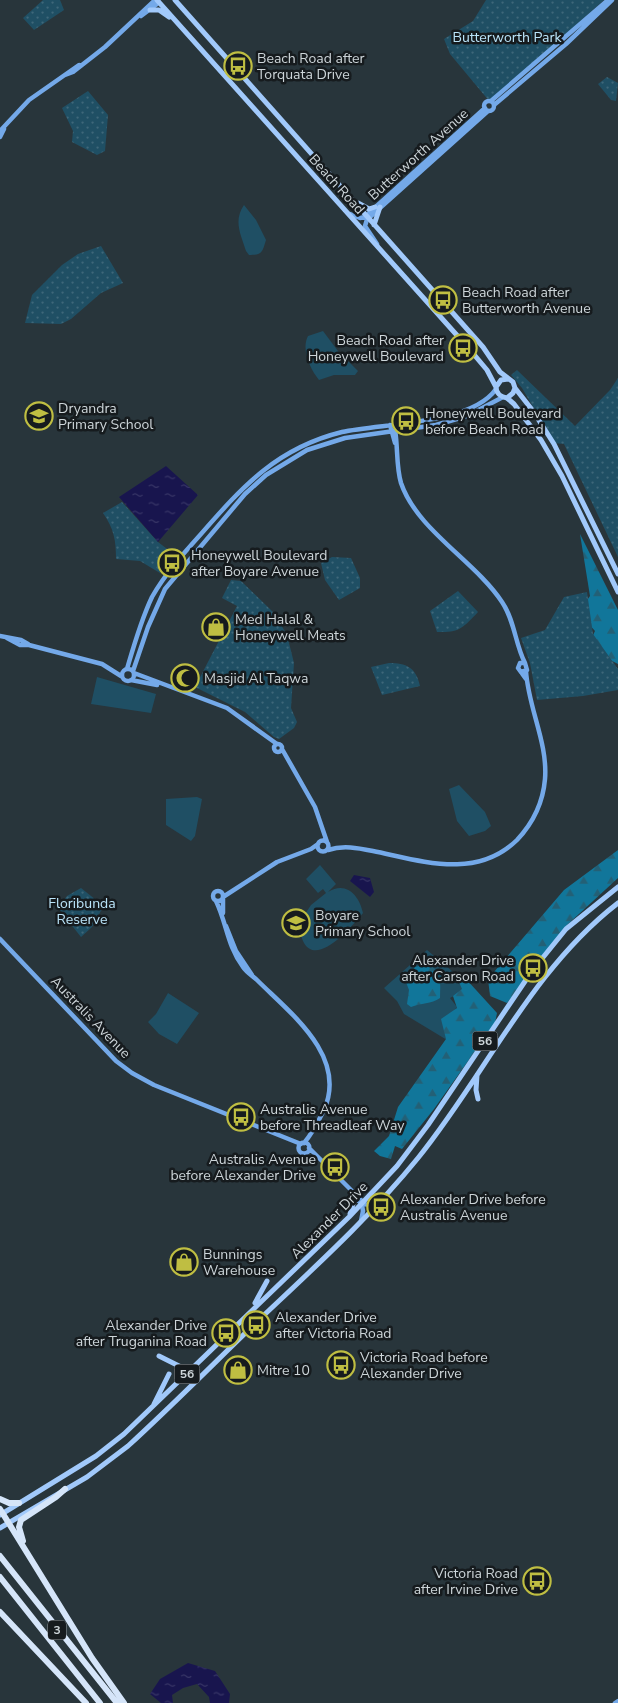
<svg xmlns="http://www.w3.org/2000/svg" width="618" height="1703" font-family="'Nunito Sans',sans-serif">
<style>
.green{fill:#1f4f64}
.forest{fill:url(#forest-firs)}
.park{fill:url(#park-dots)}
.water{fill:url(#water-ripples)}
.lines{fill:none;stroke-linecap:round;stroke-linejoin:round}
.secondary{stroke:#74a9e9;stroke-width:4.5}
.primary{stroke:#a1c9fb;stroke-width:5}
.highway{stroke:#d5e5f9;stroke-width:6}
.labels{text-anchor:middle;stroke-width:5;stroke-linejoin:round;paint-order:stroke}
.shield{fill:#161b1e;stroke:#969da1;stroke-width:1}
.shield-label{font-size:12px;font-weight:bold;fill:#cdd5d9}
.park-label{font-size:14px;fill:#bae4f9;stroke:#161b1e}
.poi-label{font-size:14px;fill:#cdd5d9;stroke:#161b1e;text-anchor:start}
.street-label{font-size:14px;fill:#cdd5d9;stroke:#161b1e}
</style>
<defs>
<pattern id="forest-firs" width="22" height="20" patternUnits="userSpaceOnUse" patternTransform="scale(1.25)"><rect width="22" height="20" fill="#11769a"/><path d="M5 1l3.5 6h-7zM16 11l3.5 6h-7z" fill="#236076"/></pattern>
<pattern id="park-dots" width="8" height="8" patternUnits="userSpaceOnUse" patternTransform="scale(1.25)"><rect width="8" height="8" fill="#1f4f64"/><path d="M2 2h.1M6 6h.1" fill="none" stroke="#3e677a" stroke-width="1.8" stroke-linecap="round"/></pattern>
<pattern id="water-ripples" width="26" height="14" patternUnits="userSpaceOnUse" patternTransform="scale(1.25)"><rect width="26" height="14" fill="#18154e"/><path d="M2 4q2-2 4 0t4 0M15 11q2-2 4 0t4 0" fill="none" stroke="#383667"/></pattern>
</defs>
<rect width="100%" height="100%" fill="#28353b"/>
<!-- green -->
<path class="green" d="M 244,205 L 256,220 L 266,240 C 262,253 262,255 249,255 L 246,251 C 241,235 233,221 244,205 Z
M 323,331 L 338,351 L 358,371 L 355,375 L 334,375 L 319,380 C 310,369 301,349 308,336 Z
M 97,677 L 156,694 L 151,713 L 91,704 Z
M 459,785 L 485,812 L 491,826 L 485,831 L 469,836 L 457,821 L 449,789 Z
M 197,797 L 202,799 L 195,836 L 191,841 L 166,825 L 166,799 Z
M 320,865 L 336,884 L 328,892 C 346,881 359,895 363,913 C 345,935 304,979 299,923 L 311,905 L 326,893 L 323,889 L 318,893 L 306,879 Z
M 427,950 L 471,987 L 450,998 L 457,1007 L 453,1012 L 447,1040 L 404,1014 L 397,1001 L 384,988 Z
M 168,993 L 199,1013 L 177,1044 L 159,1034 L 148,1022 L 156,1014 Z"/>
<!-- forest -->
<path class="forest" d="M 580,534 L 618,610 L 618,664 L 587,648 L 595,631 L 587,622 L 583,606 L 590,596 Z
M 618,850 L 618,878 L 567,925 L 507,1003 L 490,996 L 488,979 L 564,890 Z
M 427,964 C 443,970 440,984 440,998 C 431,1004 421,1003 411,1007 L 407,1004 L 409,990 L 406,982 L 415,967 Z
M 456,975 L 466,979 L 497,1013 L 495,1023 L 434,1109 L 402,1149 L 395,1146 L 391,1159 L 380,1156 L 374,1151 L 389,1136 L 398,1107 L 446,1039 L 441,1019 L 457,1008 L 453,996 L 462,989 Z"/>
<!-- park -->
<path class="park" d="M 43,0 L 60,0 L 64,10 L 34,30 L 23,18 Z
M 486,0 L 604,0 L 490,102 L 450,54 L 444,39 L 473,21 Z
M 607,77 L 618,83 L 616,101 L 611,100 L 598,84 Z
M 88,91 L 108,115 L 105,151 L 97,155 L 72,142 L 73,131 L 62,108 Z
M 101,246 L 123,283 L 101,293 L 71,319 L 61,324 L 25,323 L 32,295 L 62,265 L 78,254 Z
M 517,370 L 575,426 L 610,390 L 618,378 L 618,557 L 564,444 L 554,443 L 522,388 L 511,375 Z
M 122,502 L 158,542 L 175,555 L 160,573 L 140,561 L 116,559 C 116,540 114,529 103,513 Z
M 332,557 L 351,558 L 360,578 L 360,588 L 339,600 L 325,580 L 321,563 Z
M 231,580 L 241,581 L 274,613 L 287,635 L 294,663 L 291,708 L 297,722 L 294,728 L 279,739 L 274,737 L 245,712 L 195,687 L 237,606 L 222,598 Z
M 458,591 L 478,612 C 463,628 459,633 437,632 L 430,611 Z
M 587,592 L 593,634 L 618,669 L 618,690 L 583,696 L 537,700 L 530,663 L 521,638 L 545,630 L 564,597 Z
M 389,663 C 406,663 416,667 420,686 L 382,695 L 371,667 Z
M 81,888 L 101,904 L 102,909 L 92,927 L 81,937 L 58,908 L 67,896 Z"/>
<!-- water -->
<path class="water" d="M 166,466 L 198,495 L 158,542 L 119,497 Z
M 354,875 L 370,878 L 374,892 L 370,897 L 350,881 Z
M 188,1663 L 215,1671 L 230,1694 L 229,1703 L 210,1703 L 209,1697 L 197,1684 L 183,1688 L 172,1695 L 173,1703 L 161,1703 L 150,1694 L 160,1679 Z"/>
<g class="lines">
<!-- secondary -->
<path class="secondary" d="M 141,16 L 157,4 L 157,0
M 65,75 L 73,72 L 105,47 L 154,1 L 158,0
M484 106a5 5 0 1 1 10 0a5 5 0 1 1-10 0Z
M 491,101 L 608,0
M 494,105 L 566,44 L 612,0
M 0,131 L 29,100 L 79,65
M 0,137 L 4,129
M 350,214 L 360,218 L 371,216 L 488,111
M 377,244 L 365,226 L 369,213 L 485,108
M 390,425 L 395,443
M 395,430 C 398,447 396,466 401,483 C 417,530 475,561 502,602 C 515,621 515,644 525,663
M 0,636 L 21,640 L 28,644
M 7,638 L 20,645 L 29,645 L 102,664 L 121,676
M122 675a6 6 0 1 1 12 0a6 6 0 1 1-12 0Z
M 127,669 C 134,645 141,620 152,597 C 165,574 183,554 201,534 C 243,486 277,448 342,432 C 382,423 471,425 496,389
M 133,671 L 148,627 L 165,589 L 245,494 L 266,475 L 307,450 L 345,438 L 436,425 L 467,416 L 503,397
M 521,672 L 527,670 L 525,663 L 520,663 L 518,668 L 526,679
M 134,673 L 227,708 L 277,744
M 131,680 L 157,685
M274 748a4 4 0 1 1 8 0a4 4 0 1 1-8 0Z
M 282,749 L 315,807 L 327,842
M317.5 846a5.5 5.5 0 1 1 11 0a5.5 5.5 0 1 1-11 0Z
M 328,850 C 343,845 358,848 373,851 C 422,861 476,880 517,840 C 533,823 543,803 545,779 C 548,743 528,707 526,671
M213 896a5 5 0 1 1 10 0a5 5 0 1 1-10 0Z
M 223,897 L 277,862 L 311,849 L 318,844
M 223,899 L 223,913
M 216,901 C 227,924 227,945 243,967 C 247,973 253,976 257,980 C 290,1013 348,1056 324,1110 C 318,1122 313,1133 304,1143
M 226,926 L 236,951 L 252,975
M 0,939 L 116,1061 L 132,1073 L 154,1085 L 301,1144
M298.5 1148a5.5 5.5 0 1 1 11 0a5.5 5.5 0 1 1-11 0Z
M 309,1148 L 361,1200 L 363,1211 L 361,1221
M 351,1193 C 359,1203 365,1208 378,1202
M 615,1703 L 618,1701"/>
<!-- primary -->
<path class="primary" d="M 157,0 L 471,351 L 487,370 L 496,387
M 175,0 L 483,347 L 500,372 L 513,382 L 515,388 L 513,393 L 507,398 C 501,397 496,393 496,387 L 501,380 L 508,379
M 150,10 L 159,10 L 169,17
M 358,203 L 369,209 L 375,207
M 374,225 L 380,207
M 515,388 L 533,411 L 554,444 L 618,574
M 507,398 L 514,404 L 541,440 L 562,476 L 618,592
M 477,1075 L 476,1090 L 478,1099
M 350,1214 L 353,1204 L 351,1194
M 255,1303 L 267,1281
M 159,1356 L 185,1369 L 193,1368
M 154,1404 L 169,1374
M 0,1515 L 96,1456 L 124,1434 L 349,1217 L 397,1166 L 428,1125 L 532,971 L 566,929 L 618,887
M 0,1528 L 87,1477 L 128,1446 C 174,1404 217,1360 262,1317 C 316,1266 371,1216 418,1158 C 486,1074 531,970 618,903"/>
<!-- highway -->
<path class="highway" d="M 0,1499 L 9,1503 L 19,1503
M 0,1509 L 92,1658 L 124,1703
M 23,1541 L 19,1527 L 21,1520 L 56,1497 L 65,1489
M 0,1556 L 117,1703
M 0,1577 L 100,1703
M 0,1612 L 86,1703"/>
</g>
<!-- icons -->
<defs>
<g id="bus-ring" transform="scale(1.4375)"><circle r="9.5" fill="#161b1e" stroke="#bfbe42" stroke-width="1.5"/><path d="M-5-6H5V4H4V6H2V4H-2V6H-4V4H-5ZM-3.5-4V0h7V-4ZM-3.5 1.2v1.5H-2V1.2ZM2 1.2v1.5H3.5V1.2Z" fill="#bfbe42"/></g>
<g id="school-ring" transform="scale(1.4375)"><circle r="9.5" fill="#161b1e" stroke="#bfbe42" stroke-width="1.5"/><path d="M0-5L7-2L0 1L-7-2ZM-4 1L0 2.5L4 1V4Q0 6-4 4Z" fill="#bfbe42"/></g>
<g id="shop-ring" transform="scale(1.4375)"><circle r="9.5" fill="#161b1e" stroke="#bfbe42" stroke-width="1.5"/><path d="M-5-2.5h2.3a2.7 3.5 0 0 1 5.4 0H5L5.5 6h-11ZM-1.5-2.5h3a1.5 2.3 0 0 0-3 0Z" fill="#bfbe42"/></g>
<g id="mosque-ring" transform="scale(1.4375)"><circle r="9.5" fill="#161b1e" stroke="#bfbe42" stroke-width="1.5"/><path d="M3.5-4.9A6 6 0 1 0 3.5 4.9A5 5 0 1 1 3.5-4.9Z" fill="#bfbe42"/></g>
</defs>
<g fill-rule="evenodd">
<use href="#bus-ring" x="238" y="66"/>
<use href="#bus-ring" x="443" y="300"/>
<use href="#bus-ring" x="463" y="348"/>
<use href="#school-ring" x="39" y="416"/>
<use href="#bus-ring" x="406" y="421"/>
<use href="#bus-ring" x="172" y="563"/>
<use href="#shop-ring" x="216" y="627"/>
<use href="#mosque-ring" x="185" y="678"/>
<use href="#school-ring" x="296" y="923"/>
<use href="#bus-ring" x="533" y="968"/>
<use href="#bus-ring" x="241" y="1117"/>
<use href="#bus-ring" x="335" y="1167"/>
<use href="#bus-ring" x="381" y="1207"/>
<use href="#shop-ring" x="184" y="1262"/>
<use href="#bus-ring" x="256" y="1325"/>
<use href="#bus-ring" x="226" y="1333"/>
<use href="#bus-ring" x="341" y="1365"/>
<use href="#shop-ring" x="238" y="1370"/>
<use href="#bus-ring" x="537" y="1581"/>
</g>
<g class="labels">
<!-- shield labels -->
<g class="shield">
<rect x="472.5" y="1031.5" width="25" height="19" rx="4"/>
<rect x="174.5" y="1364.5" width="25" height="19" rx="4"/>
<rect x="48" y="1620.5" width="18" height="19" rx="4"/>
</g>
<g class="shield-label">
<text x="485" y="1045">56</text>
<text x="187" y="1378">56</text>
<text x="57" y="1634">3</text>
</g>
<!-- park labels -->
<g class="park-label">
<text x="507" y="42">Butterworth Park</text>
<text x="82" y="908">Floribunda<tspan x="82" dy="16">Reserve</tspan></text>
</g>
<!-- poi labels -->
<g class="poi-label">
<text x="257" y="63">Beach Road after<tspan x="257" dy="16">Torquata Drive</tspan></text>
<text x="462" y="297">Beach Road after<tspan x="462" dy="16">Butterworth Avenue</tspan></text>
<text x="444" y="345" text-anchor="end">Beach Road after<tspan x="444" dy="16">Honeywell Boulevard</tspan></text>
<text x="58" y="413">Dryandra<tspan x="58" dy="16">Primary School</tspan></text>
<text x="425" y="418">Honeywell Boulevard<tspan x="425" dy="16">before Beach Road</tspan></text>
<text x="191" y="560">Honeywell Boulevard<tspan x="191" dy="16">after Boyare Avenue</tspan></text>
<text x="235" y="624">Med Halal &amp;<tspan x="235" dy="16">Honeywell Meats</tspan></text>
<text x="204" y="683">Masjid Al Taqwa</text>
<text x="315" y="920">Boyare<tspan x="315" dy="16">Primary School</tspan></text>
<text x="514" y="965" text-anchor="end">Alexander Drive<tspan x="514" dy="16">after Carson Road</tspan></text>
<text x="260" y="1114">Australis Avenue<tspan x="260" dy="16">before Threadleaf Way</tspan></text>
<text x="316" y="1164" text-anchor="end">Australis Avenue<tspan x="316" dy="16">before Alexander Drive</tspan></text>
<text x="400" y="1204">Alexander Drive before<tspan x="400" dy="16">Australis Avenue</tspan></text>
<text x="203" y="1259">Bunnings<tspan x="203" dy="16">Warehouse</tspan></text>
<text x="275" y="1322">Alexander Drive<tspan x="275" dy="16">after Victoria Road</tspan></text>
<text x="207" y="1330" text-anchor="end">Alexander Drive<tspan x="207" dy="16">after Truganina Road</tspan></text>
<text x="360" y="1362">Victoria Road before<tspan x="360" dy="16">Alexander Drive</tspan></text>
<text x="257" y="1375">Mitre 10</text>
<text x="518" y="1578" text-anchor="end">Victoria Road<tspan x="518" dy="16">after Irvine Drive</tspan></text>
</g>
<!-- street labels -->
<g class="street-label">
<text transform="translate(418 154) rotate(-42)" y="5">Butterworth Avenue</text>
<text transform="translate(337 184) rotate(48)" y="5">Beach Road</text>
<text transform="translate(91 1017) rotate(46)" y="5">Australis Avenue</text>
<text transform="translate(329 1220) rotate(-45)" y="5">Alexander Drive</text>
</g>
</g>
</svg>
